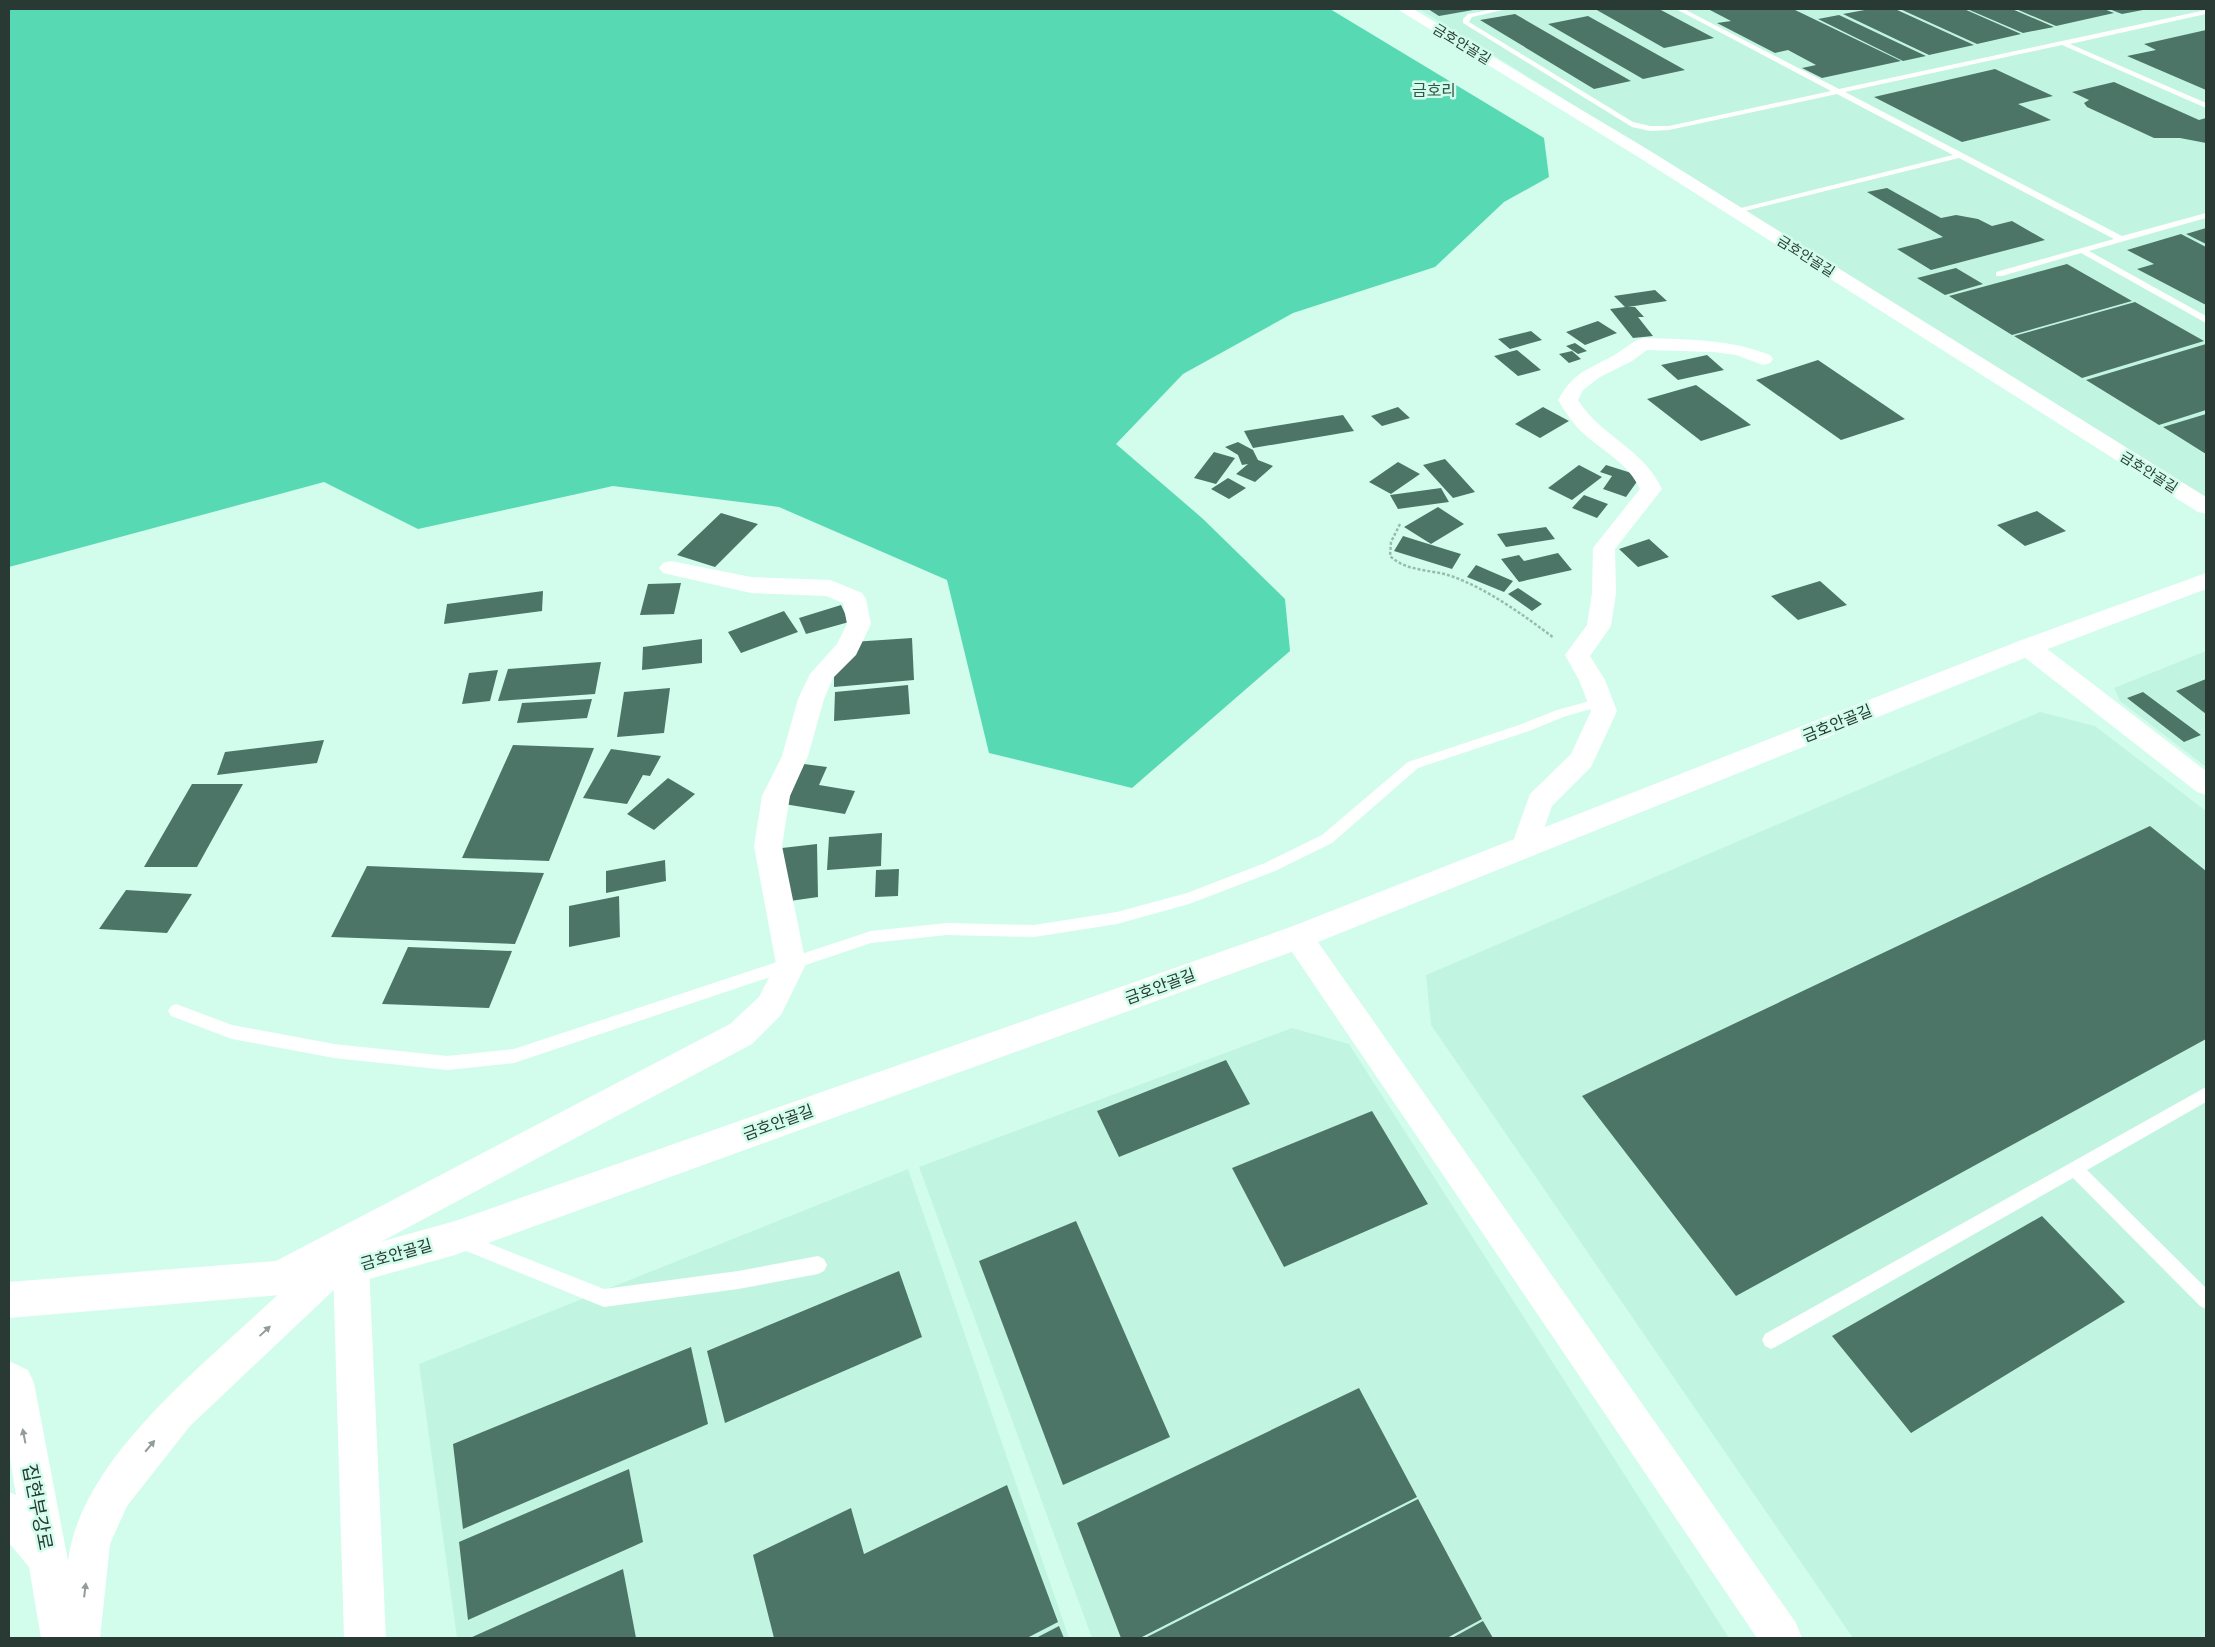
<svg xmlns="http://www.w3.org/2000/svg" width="2215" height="1647" font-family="Inter,'Noto Sans KR',sans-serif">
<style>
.built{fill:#c1f5e1}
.forest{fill:#57d9b4}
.building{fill:#4d7567}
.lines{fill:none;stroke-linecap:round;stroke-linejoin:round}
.path{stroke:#99bbae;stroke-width:2.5;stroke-dasharray:3 2;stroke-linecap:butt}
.service{fill:#fff;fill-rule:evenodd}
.minor{fill:#fff;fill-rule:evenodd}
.tertiary{fill:#fff;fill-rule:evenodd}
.secondary{fill:#fff;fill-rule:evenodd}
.oneway{fill:#949c9a}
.labels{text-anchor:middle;stroke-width:5;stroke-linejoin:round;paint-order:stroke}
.far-street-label{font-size:14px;fill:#293a34;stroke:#d2fded}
.far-quarter-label{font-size:16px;fill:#2f5649;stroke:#d2fded}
.street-label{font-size:16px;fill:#293a34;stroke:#d2fded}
.near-street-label{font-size:19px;fill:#293a34;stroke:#d2fded}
</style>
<rect width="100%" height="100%" fill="#d2fded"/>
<!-- built -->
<path class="built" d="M 1419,9 L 2206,9 L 2206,499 Z
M 2206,651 L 2206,767 L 2120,701 L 2114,688 Z
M 2040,712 L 2095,726 L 2206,811 L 2206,1638 L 1853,1638 L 1431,1025 L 1426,975 Z
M 1292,1028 L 1349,1044 L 1729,1638 L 1092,1638 L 919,1167 Z
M 908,1169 L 1069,1638 L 457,1638 L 419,1364 Z"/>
<!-- forest -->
<path class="forest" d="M 9,9 L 1330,9 L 1544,138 L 1549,177 L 1504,202 L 1435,267 L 1293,313 L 1183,374 L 1116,444 L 1202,518 L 1285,599 L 1290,651 L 1132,788 L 989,753 L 947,580 L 779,507 L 613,486 L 418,529 L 324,482 L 9,567 Z"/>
<!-- building -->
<path class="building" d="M 1428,9 L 1473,9 L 1473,10 L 1439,16 Z
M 1595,9 L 1659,9 L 1714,38 L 1664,48 Z
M 1708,9 L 1793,9 L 1901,61 L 1822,78 L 1802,68 L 1816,65 L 1788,50 L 1775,53 L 1717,23 L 1731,21 Z
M 1870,9 L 1895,9 L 1974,45 L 1929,55 L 1843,14 Z
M 1900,9 L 1964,9 L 2021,34 L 1977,44 Z
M 1967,9 L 2012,9 L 2054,27 L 2023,33 Z
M 2016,9 L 2104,9 L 2114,13 L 2056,26 Z
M 2109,9 L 2143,9 L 2143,10 L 2122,14 Z
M 1515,14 L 1631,81 L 1594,89 L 1480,20 Z
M 1839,15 L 1926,56 L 1903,61 L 1818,19 Z
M 1588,16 L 1685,70 L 1643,79 L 1548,24 Z
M 2206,30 L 2206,90 L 2127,56 L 2156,50 L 2144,44 Z
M 1995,69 L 2053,96 L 2018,104 L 2051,120 L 1962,142 L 1874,97 Z
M 2114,82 L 2199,120 L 2206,118 L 2206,143 L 2180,138 L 2154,138 L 2087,107 L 2084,103 L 2089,100 L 2072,92 Z
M 1887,188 L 1941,218 L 1956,215 L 1978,219 L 1992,226 L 2012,221 L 2045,240 L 1931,270 L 1897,249 L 1943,237 L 1867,192 Z
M 2206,228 L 2206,244 L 2186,234 Z
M 2181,234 L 2206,247 L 2206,305 L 2137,269 L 2154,264 L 2127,250 Z
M 2067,264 L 2132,301 L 2012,335 L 1949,296 Z
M 1956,268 L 1983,284 L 1945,295 L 1917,278 Z
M 1655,290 L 1667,301 L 1628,307 L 1635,307 L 1644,317 L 1638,317 L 1653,336 L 1633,338 L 1610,309 L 1625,307 L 1614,296 Z
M 2135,302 L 2204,341 L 2082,378 L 2014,336 Z
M 1598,321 L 1617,333 L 1585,345 L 1566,332 Z
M 1531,331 L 1542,340 L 1510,349 L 1498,339 Z
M 1575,343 L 1587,351 L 1578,354 L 1566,346 Z
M 2206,344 L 2206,410 L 2159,425 L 2086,380 Z
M 1517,350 L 1541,370 L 1518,376 L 1494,356 Z
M 1572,351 L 1581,359 L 1569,363 L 1559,354 Z
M 1707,355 L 1724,370 L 1678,380 L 1661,365 Z
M 1818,360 L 1905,419 L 1841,440 L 1756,380 Z
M 1696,385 L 1751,425 L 1701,441 L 1647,399 Z
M 1398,407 L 1410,418 L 1382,426 L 1371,416 Z
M 1543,407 L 1569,421 L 1540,438 L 1515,424 Z
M 2206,414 L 2206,454 L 2163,427 Z
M 1343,415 L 1354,431 L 1253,448 L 1244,431 Z
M 1238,442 L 1253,450 L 1258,460 L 1273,466 L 1255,482 L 1236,474 L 1248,464 L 1242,465 L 1238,455 L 1225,447 Z
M 1214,452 L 1235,458 L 1216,484 L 1194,478 Z
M 1445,459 L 1475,492 L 1453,498 L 1423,465 Z
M 1398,462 L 1420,474 L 1391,494 L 1369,482 Z
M 1579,465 L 1602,477 L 1572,500 L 1548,488 Z
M 1606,465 L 1641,476 L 1626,497 L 1603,489 L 1612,476 L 1600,472 Z
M 1228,478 L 1246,488 L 1229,499 L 1211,489 Z
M 1441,488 L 1449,502 L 1398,509 L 1390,495 Z
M 1584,495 L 1608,504 L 1597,518 L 1572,508 Z
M 1438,507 L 1464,524 L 1431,544 L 1404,527 Z
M 2037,511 L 2066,531 L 2025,546 L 1997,525 Z
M 721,513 L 758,524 L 715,567 L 677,555 Z
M 1546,527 L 1555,539 L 1506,547 L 1497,534 Z
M 1403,536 L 1435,546 L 1461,554 L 1452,569 L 1394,551 Z
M 1649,539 L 1669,557 L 1638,567 L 1619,549 Z
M 1558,553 L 1572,570 L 1519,582 L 1501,559 L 1519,555 L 1524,561 Z
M 1476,565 L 1513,581 L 1504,592 L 1467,577 Z
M 1820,581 L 1847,605 L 1798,620 L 1771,596 Z
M 681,583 L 674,614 L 640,615 L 648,584 Z
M 1518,588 L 1542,604 L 1532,611 L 1508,594 Z
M 543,591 L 542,611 L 444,624 L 447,604 Z
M 841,605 L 849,622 L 806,634 L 799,618 Z
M 784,611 L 798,632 L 741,653 L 728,632 Z
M 912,638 L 914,680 L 834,687 L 834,672 L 852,642 Z
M 702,639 L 702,663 L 642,670 L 643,647 Z
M 601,662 L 595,694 L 498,701 L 508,669 Z
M 498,670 L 490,701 L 462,704 L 469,673 Z
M 2206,679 L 2206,714 L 2176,691 Z
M 908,685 L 910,714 L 834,721 L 835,692 Z
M 670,688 L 664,733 L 617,737 L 624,692 Z
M 2143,692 L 2201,735 L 2184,742 L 2127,698 Z
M 592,699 L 587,718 L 517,723 L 522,703 Z
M 324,740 L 317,763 L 217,775 L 225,752 Z
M 513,745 L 594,748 L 549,861 L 462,858 Z
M 611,749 L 661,756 L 650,776 L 643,775 L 627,804 L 583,798 Z
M 804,764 L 827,767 L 819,785 L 855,791 L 845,814 L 784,804 Z
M 668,778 L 695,794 L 654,830 L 627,814 Z
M 192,784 L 243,784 L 197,867 L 144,867 Z
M 2150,826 L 2206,871 L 2206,1039 L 1736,1296 L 1582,1096 Z
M 882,833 L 881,866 L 827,870 L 829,837 Z
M 817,844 L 818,897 L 783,902 L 782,848 Z
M 665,860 L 666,881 L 606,893 L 606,871 Z
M 367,866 L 544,873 L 515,944 L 331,937 Z
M 899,869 L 898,896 L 875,897 L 876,870 Z
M 126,890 L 192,894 L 167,933 L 99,929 Z
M 619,896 L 620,937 L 569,947 L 569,906 Z
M 408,947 L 512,951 L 489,1008 L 382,1004 Z
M 1226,1060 L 1250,1104 L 1119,1157 L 1097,1111 Z
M 1372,1111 L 1428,1204 L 1284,1267 L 1232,1168 Z
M 2042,1216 L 2125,1302 L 1911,1433 L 1832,1336 Z
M 1076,1221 L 1170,1437 L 1063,1485 L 979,1261 Z
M 899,1271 L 922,1337 L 725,1423 L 707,1351 Z
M 691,1347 L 708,1424 L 463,1529 L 453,1444 Z
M 1359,1388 L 1417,1497 L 1140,1638 L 1121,1638 L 1077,1523 Z
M 629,1469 L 643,1542 L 468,1620 L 459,1542 Z
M 1007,1485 L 1058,1622 L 1027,1638 L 774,1638 L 753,1555 L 851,1508 L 864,1554 Z
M 1418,1499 L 1482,1619 L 1447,1638 L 1145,1638 Z
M 623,1569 L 636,1638 L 470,1638 Z
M 1483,1621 L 1493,1638 L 1452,1638 Z
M 1059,1626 L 1064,1638 L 1036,1638 Z"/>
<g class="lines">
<!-- path -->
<path class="path" d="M 1400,524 L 1391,542 L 1390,556 C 1407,572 1430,569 1451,576 C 1486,588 1525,616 1554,638"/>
<!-- service -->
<path class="service" d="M 1494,9 L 1507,9 L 1472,17 L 1469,22 L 1633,122 L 1650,126 L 1669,126 L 1831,91 L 1676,9 L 1684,9 L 1839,89 L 2206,10 L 2206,14 L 2070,44 L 2206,103 L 2206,108 L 2062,45 L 1845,92 L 2122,236 L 2206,213 L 2206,218 L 2089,251 L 2206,316 L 2206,323 L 2081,253 L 2002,276 L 1996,276 L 1996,272 L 2114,239 L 1959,158 L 1733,214 L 1733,210 L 1953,155 L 1837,94 L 1669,130 L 1650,131 L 1632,127 L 1463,23 L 1463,19 L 1468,14 Z
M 1601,698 L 1605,699 L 1607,702 L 1605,705 L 1566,716 L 1529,731 L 1418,768 L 1332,843 L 1275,871 L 1189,904 L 1117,924 L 1034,937 L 947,935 L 871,943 L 514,1063 L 447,1070 L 334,1058 L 232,1039 L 171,1016 L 168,1011 L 171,1006 L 176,1004 L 232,1025 L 334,1044 L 447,1056 L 514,1049 L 871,931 L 947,923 L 1034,925 L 1117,912 L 1187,893 L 1265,863 L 1322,835 L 1408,762 L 1519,725 L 1557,710 Z
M 2206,1087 L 2206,1102 L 2087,1170 L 2206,1288 L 2206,1309 L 2200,1306 L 2073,1178 L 1777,1346 L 1771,1349 L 1765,1346 L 1762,1340 L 1765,1334 Z
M 460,1232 L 604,1289 L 738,1271 L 818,1256 L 824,1259 L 827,1265 L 824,1271 L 818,1274 L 738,1289 L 604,1307 L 454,1246 L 451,1240 L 454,1234 Z"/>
<!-- minor -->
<path class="minor" d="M 1397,9 L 1413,9 L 1647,149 L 2206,497 L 2206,514 L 2198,512 L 1635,155 Z
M 1643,338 C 1689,340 1726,338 1770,355 L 1773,359 L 1770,363 L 1763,365 L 1736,355 L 1714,352 L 1647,350 L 1632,361 L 1600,377 L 1583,390 L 1578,400 C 1601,437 1643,448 1662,489 L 1615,549 L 1616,593 L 1611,626 L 1590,656 L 1605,680 L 1617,711 L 1591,767 L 1552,806 L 1535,855 L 1525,858 L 1515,855 L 1511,847 L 1530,794 L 1571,754 L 1591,711 L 1579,680 L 1565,655 L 1587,625 L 1592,593 L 1593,548 L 1640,489 C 1628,463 1604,452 1584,434 C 1573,424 1566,413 1558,400 C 1576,368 1591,370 1619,352 C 1627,347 1633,341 1643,338 Z
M 671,561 L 751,577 L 830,580 L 838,583 L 862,593 L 866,599 L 871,624 L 856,655 L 833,678 L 824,699 L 808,756 L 790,796 L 782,846 L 806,964 L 781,1015 L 752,1044 L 360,1253 L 363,1255 L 369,1267 L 386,1638 L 344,1638 L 333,1267 L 286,1291 L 274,1286 L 268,1274 L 274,1262 L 730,1024 L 759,997 L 776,964 L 754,846 L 762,796 L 782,756 L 798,699 L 810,674 L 837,644 L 847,624 L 843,603 L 826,596 L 751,593 L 663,573 L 659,568 L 663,563 Z
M 2028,639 L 2037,641 L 2206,771 L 2206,795 L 2197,792 L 2019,653 L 2016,647 L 2019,641 Z
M 1298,925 L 1308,928 L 1796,1623 L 1802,1638 L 1757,1638 L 1288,946 L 1283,937 L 1288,928 Z"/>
<!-- tertiary -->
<path class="tertiary" d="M 2206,573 L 2206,589 L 2037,653 L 1308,946 L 455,1255 L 326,1291 L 9,1318 L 9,1282 L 326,1257 L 455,1221 L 1288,928 L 2019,641 Z"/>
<!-- secondary -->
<path class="secondary" d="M 326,1257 L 338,1262 L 344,1274 L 338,1286 L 190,1426 L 127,1506 L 110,1544 L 100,1638 L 41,1638 L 29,1567 L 9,1543 L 9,1492 L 16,1495 L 9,1453 L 9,1361 L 28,1370 L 34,1383 L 68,1561 C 78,1477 165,1398 224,1344 C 254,1317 284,1289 314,1262 Z"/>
</g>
<!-- one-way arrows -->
<defs><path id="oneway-solid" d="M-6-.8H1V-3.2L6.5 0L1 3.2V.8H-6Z" transform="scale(1.25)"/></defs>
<g class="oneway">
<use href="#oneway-solid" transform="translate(265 1331) rotate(-43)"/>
<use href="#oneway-solid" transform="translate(24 1436) rotate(-101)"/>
<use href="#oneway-solid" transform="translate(150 1446) rotate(-50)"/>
<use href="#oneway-solid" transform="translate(85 1590) rotate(-83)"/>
</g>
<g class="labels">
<!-- far-street labels -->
<g class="far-street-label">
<text transform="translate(1462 44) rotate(31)" y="5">금호안골길</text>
<text transform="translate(1806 256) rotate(32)" y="5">금호안골길</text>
<text transform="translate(2149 472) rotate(32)" y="5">금호안골길</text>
</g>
<!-- far-quarter labels -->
<g class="far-quarter-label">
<text x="1434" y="96">금호리</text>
</g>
<!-- street labels -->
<g class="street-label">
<text transform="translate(1837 723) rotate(-22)" y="6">금호안골길</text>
<text transform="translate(1160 986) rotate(-20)" y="6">금호안골길</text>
<text transform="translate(778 1122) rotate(-20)" y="6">금호안골길</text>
<text transform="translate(396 1254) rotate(-16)" y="6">금호안골길</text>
</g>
<!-- near-street labels -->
<g class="near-street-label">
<text transform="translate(38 1507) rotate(79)" y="7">집현부강로</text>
</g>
</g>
<!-- border -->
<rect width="2215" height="1647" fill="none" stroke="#293a34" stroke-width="20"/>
</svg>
